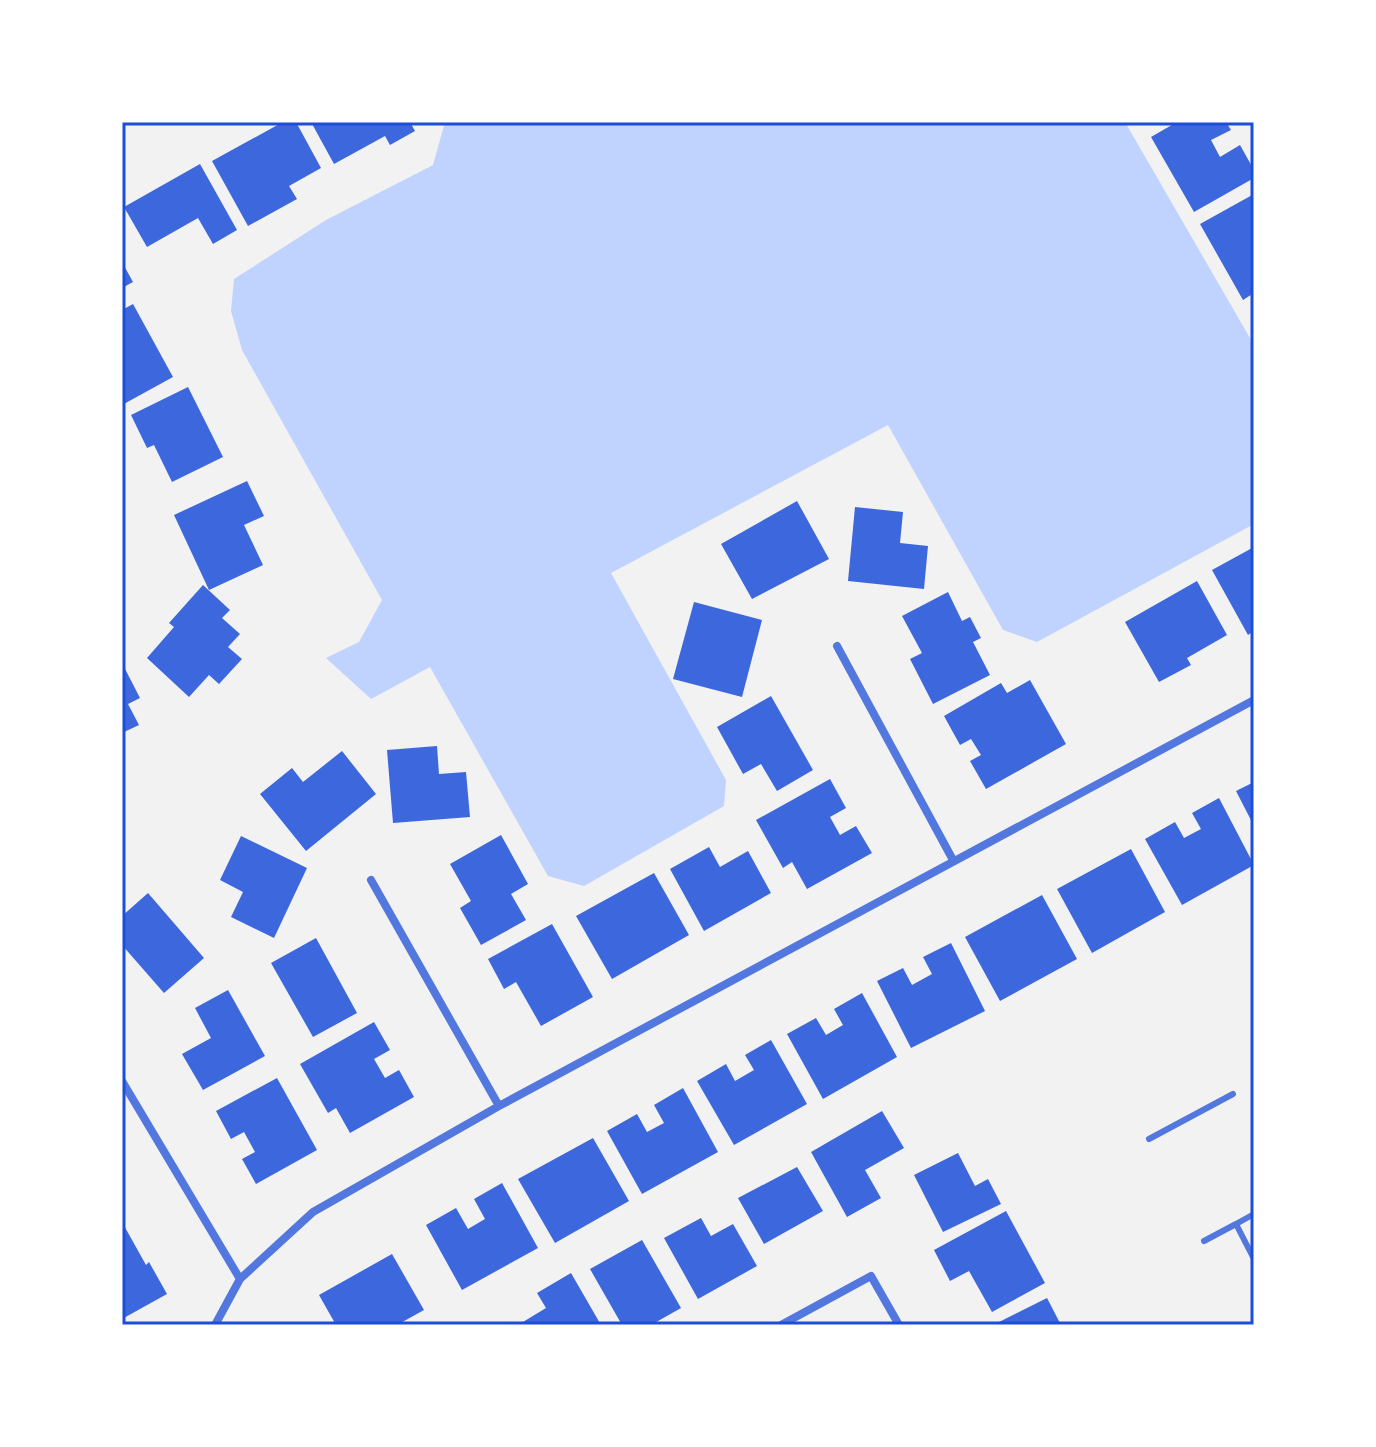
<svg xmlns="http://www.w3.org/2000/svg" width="1376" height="1447" font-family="'Playfair Display',serif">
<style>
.water{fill:#bfd3fe}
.building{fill:#3d67dc}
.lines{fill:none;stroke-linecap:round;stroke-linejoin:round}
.service{stroke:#5277de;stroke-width:6}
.minor{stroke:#5277de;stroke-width:8}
.neatline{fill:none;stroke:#1d4ed8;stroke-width:3}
</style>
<rect width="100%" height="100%" fill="#f2f2f2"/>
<!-- water -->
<path class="water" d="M 445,122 L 1125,122 L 1254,345 L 1254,524 L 1037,642 L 1003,630 L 888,425 L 611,573 L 726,780 L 724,806 L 584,886 L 548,876 L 430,667 L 371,699 L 326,658 L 359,642 L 382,600 L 242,350 L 231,311 L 234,279 L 326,220 L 433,165 Z"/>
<!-- building -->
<path class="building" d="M 283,122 L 296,122 L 321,168 L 289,186 L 297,199 L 248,226 L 212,161 Z
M 311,122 L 410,122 L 415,131 L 390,145 L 385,136 L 334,164 Z
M 1177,122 L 1226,122 L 1231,130 L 1211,140 L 1220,157 L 1240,145 L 1254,170 L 1254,178 L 1194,212 L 1151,137 Z
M 200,164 L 237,230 L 213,244 L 198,218 L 147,247 L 124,207 Z
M 1254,194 L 1254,293 L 1243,300 L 1200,224 Z
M 122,262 L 133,282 L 122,288 Z
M 133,304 L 173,377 L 122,405 L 122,310 Z
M 188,387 L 223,457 L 172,482 L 154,445 L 147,448 L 131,415 Z
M 247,481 L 264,516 L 244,525 L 263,565 L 209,590 L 174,515 Z
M 797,501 L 829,559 L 752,599 L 721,544 Z
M 855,507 L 903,512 L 900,543 L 928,546 L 924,589 L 848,581 Z
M 1254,547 L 1254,631 L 1248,635 L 1212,570 Z
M 1197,581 L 1227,635 L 1187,658 L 1191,665 L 1159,682 L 1125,622 Z
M 203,585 L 230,610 L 222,618 L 240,634 L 228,647 L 242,659 L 219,684 L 209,675 L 189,697 L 147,658 L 174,627 L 169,623 Z
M 948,592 L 962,621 L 970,617 L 981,638 L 973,642 L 990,675 L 933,704 L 910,659 L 922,653 L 902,616 Z
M 694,602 L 762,620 L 742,697 L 673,679 Z
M 122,663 L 140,698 L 128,704 L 139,725 L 122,733 Z
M 1030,680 L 1066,744 L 986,789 L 970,761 L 981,755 L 971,739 L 960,745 L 944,716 L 1001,683 L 1007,693 Z
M 771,696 L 813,770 L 777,791 L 761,764 L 743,774 L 717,727 Z
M 437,746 L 439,774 L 466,772 L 470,817 L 393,823 L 387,750 Z
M 342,751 L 376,794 L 306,851 L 260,794 L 292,768 L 303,782 Z
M 830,779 L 846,808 L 830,817 L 840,835 L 856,826 L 872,853 L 807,889 L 792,862 L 783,868 L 756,820 Z
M 1254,782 L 1254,826 L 1236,791 Z
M 1219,798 L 1254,865 L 1182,905 L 1145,839 L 1175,822 L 1184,838 L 1201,829 L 1192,813 Z
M 501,835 L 528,884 L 511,894 L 526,920 L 481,945 L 460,908 L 471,901 L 450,864 Z
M 241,836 L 307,868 L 274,938 L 231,917 L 243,892 L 220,880 Z
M 709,847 L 720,867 L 748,851 L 771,893 L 704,931 L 670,869 Z
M 1131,849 L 1165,912 L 1092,953 L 1057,889 Z
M 654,873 L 689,935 L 612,979 L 576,916 Z
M 148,893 L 204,958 L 164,993 L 122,945 L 122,916 Z
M 1042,895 L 1077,959 L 1000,1001 L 965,937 Z
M 552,924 L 593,997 L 541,1026 L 516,982 L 504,989 L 488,959 Z
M 316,938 L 357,1013 L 313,1037 L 271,963 Z
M 951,943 L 985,1011 L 911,1048 L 877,981 L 903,968 L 912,985 L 932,974 L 923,957 Z
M 228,990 L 265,1056 L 203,1090 L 182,1054 L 211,1038 L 195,1008 Z
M 862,993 L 897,1057 L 823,1099 L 787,1034 L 816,1018 L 826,1035 L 843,1025 L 834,1009 Z
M 374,1022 L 390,1050 L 374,1059 L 385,1078 L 399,1070 L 414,1097 L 350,1133 L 336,1108 L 328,1113 L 300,1064 Z
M 771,1040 L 807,1104 L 734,1145 L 697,1081 L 726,1064 L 735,1081 L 754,1070 L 745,1055 Z
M 277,1078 L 317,1150 L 256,1184 L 242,1159 L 255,1152 L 244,1132 L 231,1139 L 216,1111 Z
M 683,1088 L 718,1152 L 642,1194 L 607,1131 L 637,1114 L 647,1132 L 664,1123 L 654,1105 Z
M 882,1111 L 904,1148 L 865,1170 L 881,1198 L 847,1217 L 811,1152 Z
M 593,1138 L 629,1201 L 555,1243 L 518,1179 Z
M 958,1153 L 975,1186 L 988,1179 L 1001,1204 L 943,1232 L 914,1175 Z
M 797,1167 L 823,1211 L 764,1244 L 738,1198 Z
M 502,1183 L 538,1248 L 462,1290 L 426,1225 L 456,1208 L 468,1229 L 485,1219 L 474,1199 Z
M 1006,1211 L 1045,1283 L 992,1312 L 969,1271 L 950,1281 L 934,1250 Z
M 701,1218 L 711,1236 L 733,1224 L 757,1266 L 698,1299 L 664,1238 Z
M 122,1222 L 146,1265 L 149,1262 L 167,1294 L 122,1319 Z
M 642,1240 L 681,1308 L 651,1325 L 622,1325 L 590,1269 Z
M 392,1254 L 424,1310 L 397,1325 L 336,1325 L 319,1295 Z
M 571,1273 L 601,1325 L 518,1325 L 546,1308 L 537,1293 Z
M 1047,1298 L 1061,1325 L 993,1325 Z"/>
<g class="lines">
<!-- service -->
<path class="service" d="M 1149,1139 L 1233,1094
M 1254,1214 L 1236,1224 L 1254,1259
M 1204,1241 L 1236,1224"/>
<!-- minor -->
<path class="minor" d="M 837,646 L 953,860
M 371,880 L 499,1106
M 122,1081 L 240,1279
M 215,1325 L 240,1279 L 313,1212 L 499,1106 L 1254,700
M 781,1325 L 871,1276 L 899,1325"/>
</g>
<!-- border -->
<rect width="1376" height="1447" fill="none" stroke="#ffffff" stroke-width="248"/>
<rect x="124" y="124" width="1128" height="1199" class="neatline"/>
</svg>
